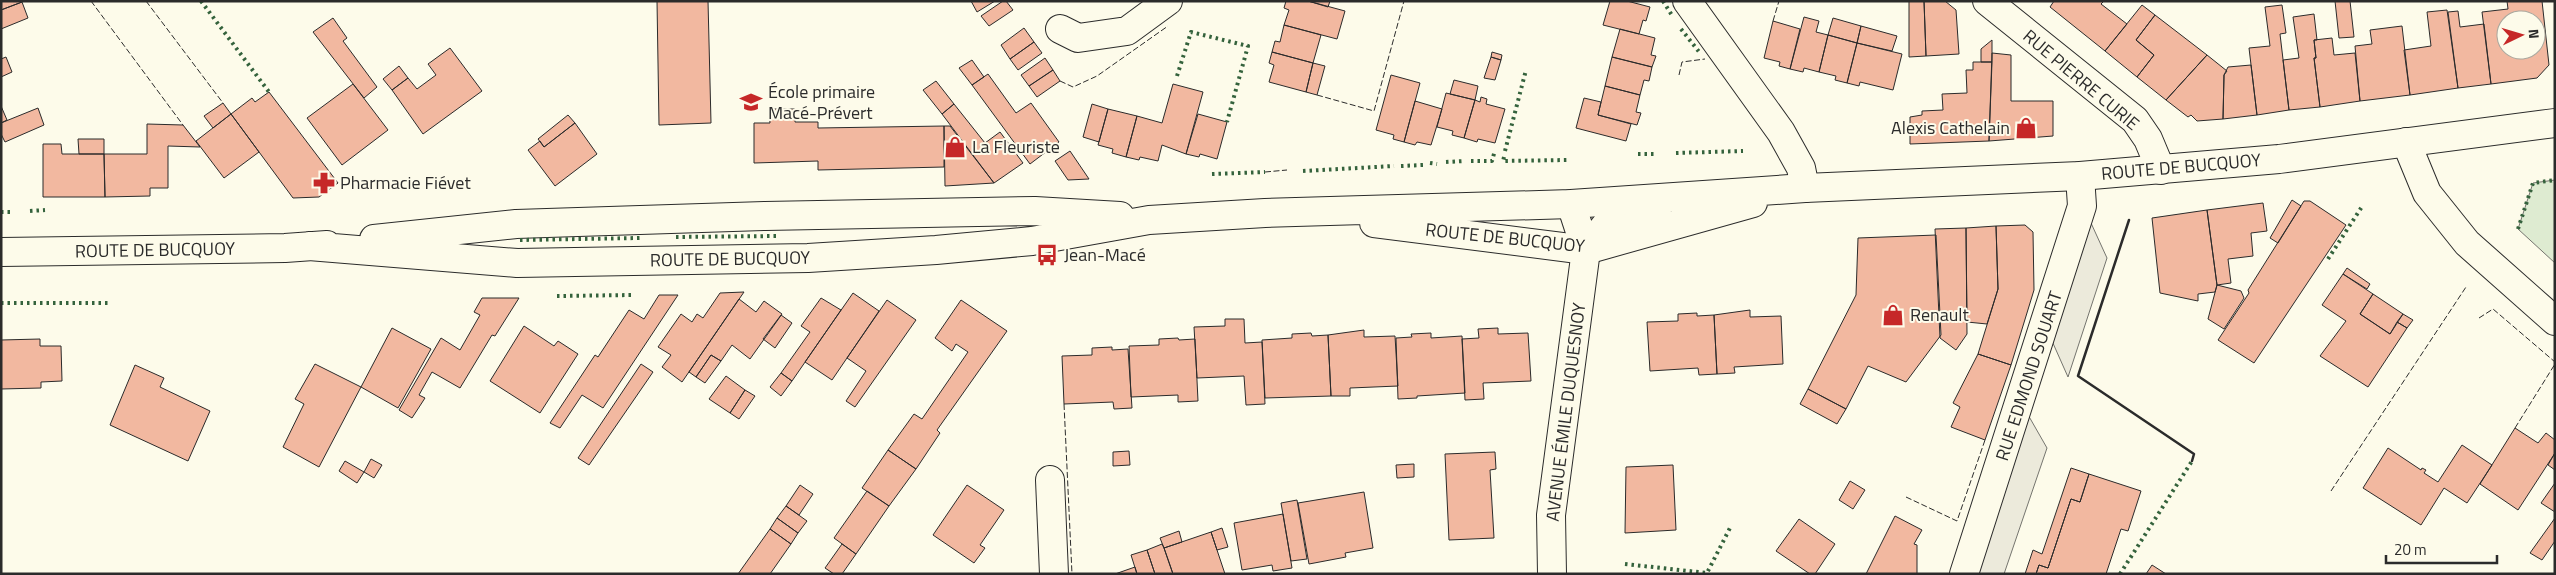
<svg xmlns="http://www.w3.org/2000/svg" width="2556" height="575" font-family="'Titillium Web',sans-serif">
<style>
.green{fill:#deebd1;stroke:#74746e}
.parking{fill:#eceadb;stroke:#74746e}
.building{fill:#f2b8a0;stroke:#2b2b2b;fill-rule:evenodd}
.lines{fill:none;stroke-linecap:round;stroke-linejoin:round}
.minor-casing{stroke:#2b2b2b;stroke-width:30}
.major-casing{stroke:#2b2b2b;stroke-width:30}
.minor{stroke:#fdfbea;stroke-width:28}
.major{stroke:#fdfbea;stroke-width:28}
.hedge{stroke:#34623c;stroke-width:4;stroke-dasharray:2.5 4;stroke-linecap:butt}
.fence{stroke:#2b2b2b;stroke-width:1;stroke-dasharray:6 2.5;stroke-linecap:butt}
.wall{stroke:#2b2b2b;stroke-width:2.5}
.labels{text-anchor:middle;stroke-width:4;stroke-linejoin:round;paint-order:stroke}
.street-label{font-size:18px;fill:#2b2b2b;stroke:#fdfbea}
.poi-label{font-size:18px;fill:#2b2b2b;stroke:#fdfbea;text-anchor:start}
</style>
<rect width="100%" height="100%" fill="#fdfbea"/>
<!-- green -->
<path class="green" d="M 2555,180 L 2555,263 L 2518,229 L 2533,183 Z"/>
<!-- parking -->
<path class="parking" d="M 2091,223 L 2107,258 L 2068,377 L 2052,341 Z
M 2027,413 L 2047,448 L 2004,574 L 1975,574 Z"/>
<!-- building -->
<path class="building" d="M 1,1 L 22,1 L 22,2 L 1,10 Z
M 657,1 L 708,1 L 711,123 L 659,125 Z
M 971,1 L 995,1 L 977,12 Z
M 1003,1 L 1006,1 L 1013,10 L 989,26 L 981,16 Z
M 1286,1 L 1308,1 L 1345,11 L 1337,39 L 1284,25 L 1289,10 L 1284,8 Z
M 1308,1 L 1330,1 L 1328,7 Z
M 1610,1 L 1627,1 L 1650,7 L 1646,21 L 1643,20 L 1639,34 L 1603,25 Z
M 1909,1 L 1924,1 L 1926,56 L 1909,57 Z
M 1924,1 L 1945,1 L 1956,10 L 1959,54 L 1926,56 Z
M 2054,1 L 2104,1 L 2101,4 L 2127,24 L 2105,51 L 2050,7 Z
M 2335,1 L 2350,1 L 2354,37 L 2339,38 Z
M 2507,1 L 2542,1 L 2549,65 L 2537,78 L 2491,84 L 2482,12 L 2508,9 ZM 2506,20 L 2536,20 L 2536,50 L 2506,50 Z
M 22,2 L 28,18 L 1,29 L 1,10 Z
M 2142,5 L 2155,15 L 2136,40 L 2154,55 L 2137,77 L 2105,51 Z
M 2282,5 L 2286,33 L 2280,34 L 2289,110 L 2257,115 L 2249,48 L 2270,46 L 2265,7 Z
M 2447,10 L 2458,88 L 2410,95 L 2404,50 L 2431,46 L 2427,12 Z
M 2458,11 L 2460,27 L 2484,24 L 2491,84 L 2458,88 L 2448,12 Z
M 2314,14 L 2317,40 L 2314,40 L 2316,58 L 2314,58 L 2320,107 L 2289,110 L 2283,60 L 2299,58 L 2293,17 Z
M 2155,15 L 2207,55 L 2166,100 L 2137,77 L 2154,55 L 2136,40 Z
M 1804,17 L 1819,21 L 1816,32 L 1828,35 L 1819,72 L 1804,68 L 1803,72 L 1790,69 Z
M 333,18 L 347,38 L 343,41 L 377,87 L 364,98 L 313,32 Z
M 1833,18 L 1861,26 L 1857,43 L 1828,35 Z
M 1773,21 L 1800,29 L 1790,69 L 1779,66 L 1780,62 L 1764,58 Z
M 1284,25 L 1321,35 L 1313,63 L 1272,52 L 1275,41 L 1280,42 Z
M 1861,26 L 1897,36 L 1892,51 L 1857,43 Z
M 2402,26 L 2410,95 L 2360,101 L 2355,46 L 2372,44 L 2370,30 Z
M 1024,28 L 1034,42 L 1010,59 L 1001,45 Z
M 1620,29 L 1655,38 L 1651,55 L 1656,56 L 1652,67 L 1612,57 Z
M 1828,35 L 1857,43 L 1847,83 L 1835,80 L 1836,76 L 1819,72 Z
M 2332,38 L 2334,55 L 2355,53 L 2360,101 L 2320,107 L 2314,58 L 2316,58 L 2314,40 Z
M 1992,40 L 1992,62 L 1981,62 L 1981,49 Z
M 1034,42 L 1042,53 L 1018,70 L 1010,59 Z
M 1857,43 L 1902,54 L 1893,90 L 1860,82 L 1859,86 L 1847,83 Z
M 450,48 L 482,91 L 423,134 L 392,90 L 408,78 L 417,89 L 436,75 L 428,64 Z
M 1272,52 L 1313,63 L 1306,92 L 1269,82 L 1274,65 L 1269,63 Z
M 1492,52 L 1502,55 L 1501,60 L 1491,57 Z
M 1992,53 L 2011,55 L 2011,101 L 2053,101 L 2053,136 L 1989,141 Z
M 2207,55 L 2227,71 L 2224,75 L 2223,119 L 2197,121 L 2191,115 L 2188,117 L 2166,100 Z
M 6,57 L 12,72 L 1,77 L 1,59 Z
M 1491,57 L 1501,60 L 1495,80 L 1484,78 Z
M 1612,57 L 1652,67 L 1649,81 L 1644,80 L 1640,95 L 1605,86 Z
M 1045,58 L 1053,70 L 1029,86 L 1021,75 Z
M 972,60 L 984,77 L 972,85 L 959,68 Z
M 1973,62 L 1992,62 L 1989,141 L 1910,144 L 1910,117 L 1922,115 L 1922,111 L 1943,110 L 1942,94 L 1967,93 L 1966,70 L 1973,70 Z
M 1313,63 L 1325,66 L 1317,95 L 1306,92 Z
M 2251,65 L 2257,115 L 2223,119 L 2224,75 L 2228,67 Z
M 399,66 L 408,78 L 392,90 L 383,79 Z
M 1053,70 L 1060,81 L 1037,97 L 1029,86 Z
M 988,74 L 1016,113 L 1031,103 L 1059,142 L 1030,164 L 972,85 Z
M 1391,75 L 1420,83 L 1404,142 L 1393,139 L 1394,135 L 1376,130 Z
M 1454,80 L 1478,86 L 1475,100 L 1450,94 Z
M 936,81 L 954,104 L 942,114 L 923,90 Z
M 353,84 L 388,130 L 342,165 L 307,118 Z
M 1173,84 L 1203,92 L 1186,154 L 1162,145 L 1158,161 L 1140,157 L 1139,160 L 1126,157 L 1137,116 L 1162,123 Z
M 1605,86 L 1640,95 L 1636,112 L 1641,113 L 1637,125 L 1598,115 Z
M 269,92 L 338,183 L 319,197 L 293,198 L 231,114 L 252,98 L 255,102 Z
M 1446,93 L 1475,100 L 1464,138 L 1452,135 L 1453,131 L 1437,127 Z
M 1481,97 L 1487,99 L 1486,104 L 1505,109 L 1495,143 L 1478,139 L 1477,142 L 1464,138 L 1475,100 L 1480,102 Z
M 1584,98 L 1601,102 L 1598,115 L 1631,124 L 1626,141 L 1576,128 Z
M 1415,101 L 1442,109 L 1431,145 L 1417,142 L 1415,145 L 1404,142 Z
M 223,103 L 231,114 L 213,128 L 204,116 Z
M 954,104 L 985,143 L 1000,132 L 1023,163 L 994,183 L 942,114 Z
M 1092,104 L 1108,109 L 1099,142 L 1083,137 Z
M 1,106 L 7,120 L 1,123 Z
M 38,108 L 44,125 L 5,142 L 1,134 L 1,123 Z
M 769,109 L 795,109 L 795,122 L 818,122 L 818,128 L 944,126 L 944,167 L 818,170 L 818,161 L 754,163 L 754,123 L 770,123 Z
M 1108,109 L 1137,116 L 1126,157 L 1112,153 L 1113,149 L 1098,145 Z
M 231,114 L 259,152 L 224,178 L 196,141 Z
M 1198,114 L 1227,122 L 1217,159 L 1200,154 L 1199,157 L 1186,154 Z
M 568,115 L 575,123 L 544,147 L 538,139 Z
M 575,123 L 597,154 L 555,186 L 528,150 L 540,141 L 544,147 Z
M 147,124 L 183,125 L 200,147 L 168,146 L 168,188 L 150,188 L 150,196 L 105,197 L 104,154 L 147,154 Z
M 944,126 L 950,126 L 994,183 L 945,186 Z
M 78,139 L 104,139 L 104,154 L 79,154 Z
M 43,144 L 61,144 L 62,154 L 104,154 L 105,197 L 43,197 Z
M 1070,151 L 1089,179 L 1068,180 L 1055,161 Z
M 2292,200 L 2301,206 L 2278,243 L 2270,238 Z
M 2304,201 L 2310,201 L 2346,225 L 2254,363 L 2218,340 L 2249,293 L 2248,290 Z
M 2263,203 L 2267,231 L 2251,233 L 2253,256 L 2228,259 L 2231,283 L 2217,285 L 2207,210 Z
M 2207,210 L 2217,285 L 2215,292 L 2198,294 L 2198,301 L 2160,293 L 2152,218 Z
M 2025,225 L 2033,232 L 2034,290 L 2011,365 L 1978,354 L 1998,289 L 1996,226 Z
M 1996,226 L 1998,289 L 1987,324 L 1967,322 L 1966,228 Z
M 1966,228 L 1967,334 L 1956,350 L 1940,338 L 1935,229 Z
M 1936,235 L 1941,335 L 1906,382 L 1868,366 L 1846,409 L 1808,389 L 1856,295 L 1858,238 Z
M 2347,268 L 2370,284 L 2367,289 L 2343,274 Z
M 2343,274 L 2373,294 L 2360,314 L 2390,334 L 2397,322 L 2407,328 L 2368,387 L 2320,356 L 2346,321 L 2322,305 Z
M 2217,285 L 2241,291 L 2244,298 L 2224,329 L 2208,319 Z
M 744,292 L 682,382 L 662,367 L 671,355 L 658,347 L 681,314 L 692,322 L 697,314 L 703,318 L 720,293 Z
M 853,293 L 879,311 L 832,380 L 805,362 Z
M 2373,294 L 2403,314 L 2390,334 L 2360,314 Z
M 659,295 L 678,295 L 603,408 L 582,395 L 560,428 L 550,423 L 595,355 L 598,357 L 629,310 L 644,319 Z
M 482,298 L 519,298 L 495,336 L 492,335 L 460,388 L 432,372 L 419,395 L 425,398 L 412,418 L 399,410 L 441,338 L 460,350 L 480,315 L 474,312 Z
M 821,298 L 841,310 L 792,381 L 781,373 L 810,332 L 801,326 Z
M 739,299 L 756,312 L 764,301 L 782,314 L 750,359 L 732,345 L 721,361 L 711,355 L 696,377 L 689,372 Z
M 887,300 L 916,320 L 855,407 L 846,401 L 866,371 L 847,358 Z
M 961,300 L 1007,331 L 937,430 L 940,433 L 916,469 L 888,450 L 914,414 L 922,419 L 968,352 L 956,344 L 952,351 L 935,338 Z
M 1750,310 L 1750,317 L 1781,316 L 1783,364 L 1734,367 L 1735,373 L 1717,374 L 1714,315 Z
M 1697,313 L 1697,316 L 1714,315 L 1717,374 L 1699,375 L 1698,368 L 1650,371 L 1647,322 L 1678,321 L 1678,314 Z
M 2403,314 L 2413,320 L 2407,328 L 2397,322 Z
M 781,315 L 792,323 L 775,348 L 763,339 Z
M 1225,319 L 1244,319 L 1245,343 L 1262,342 L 1265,404 L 1246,405 L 1244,376 L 1197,378 L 1194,327 L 1225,326 Z
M 524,326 L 554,346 L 558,341 L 578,354 L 540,413 L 490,381 Z
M 392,328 L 431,349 L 398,408 L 361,387 Z
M 1498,328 L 1498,334 L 1528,333 L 1531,381 L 1483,383 L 1484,399 L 1465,400 L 1462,339 L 1479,338 L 1478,329 Z
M 1364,330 L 1364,337 L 1395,336 L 1398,386 L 1350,388 L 1350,396 L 1331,396 L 1328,335 Z
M 1311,333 L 1312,336 L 1328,335 L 1331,396 L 1265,398 L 1262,340 L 1292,338 L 1292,334 Z
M 1431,333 L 1431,338 L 1462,336 L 1465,393 L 1417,396 L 1417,398 L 1398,399 L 1396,338 L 1412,337 L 1411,334 Z
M 1178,338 L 1179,340 L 1195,339 L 1198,401 L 1178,402 L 1178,395 L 1131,397 L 1129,346 L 1159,345 L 1159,339 Z
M 40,339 L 40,346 L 61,346 L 62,381 L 41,382 L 41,388 L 1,389 L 1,340 Z
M 1112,347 L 1112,350 L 1128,349 L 1132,408 L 1114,409 L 1113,402 L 1064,404 L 1062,356 L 1092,355 L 1092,348 Z
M 1978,354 L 2011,365 L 1985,440 L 1951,427 L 1960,407 L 1953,403 Z
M 711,355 L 721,361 L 705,383 L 696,377 Z
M 315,364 L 361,387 L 319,467 L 283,447 L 304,404 L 295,399 Z
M 641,364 L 653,372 L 589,465 L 578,458 Z
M 135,365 L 164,378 L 160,387 L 210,411 L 188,461 L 110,425 Z
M 781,373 L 792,381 L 781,396 L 770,387 Z
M 726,376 L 745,390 L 730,413 L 709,399 Z
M 1808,389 L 1846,409 L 1837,424 L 1800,404 Z
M 745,390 L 755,396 L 739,419 L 730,413 Z
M 2515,428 L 2538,443 L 2546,433 L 2555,440 L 2555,453 L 2518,510 L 2480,484 Z
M 2462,445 L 2492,465 L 2467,503 L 2444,488 L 2421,525 L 2363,488 L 2388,448 L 2421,470 L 2422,468 L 2426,470 L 2424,473 L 2438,482 Z
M 888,450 L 916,469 L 889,506 L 862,488 Z
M 1129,451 L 1130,465 L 1113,466 L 1113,452 Z
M 1495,452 L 1496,469 L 1490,470 L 1494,538 L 1449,540 L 1445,454 Z
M 2555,453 L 2555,470 L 2548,465 Z
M 371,459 L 382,465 L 374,478 L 364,472 Z
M 345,461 L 364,472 L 357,483 L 339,471 Z
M 1414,464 L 1414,477 L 1397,478 L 1396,465 Z
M 1673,465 L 1676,530 L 1625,533 L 1626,467 Z
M 2071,468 L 2089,474 L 2080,502 L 2071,499 L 2048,568 L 2039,565 L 2036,574 L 2025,574 L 2033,550 L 2042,554 Z
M 2089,474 L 2141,491 L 2128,531 L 2121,529 L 2106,574 L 2036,574 L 2039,565 L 2048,568 L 2071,499 L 2080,502 Z
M 1850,481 L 1865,490 L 1853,509 L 1839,500 Z
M 2555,483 L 2555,512 L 2541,503 Z
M 800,485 L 813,494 L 799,515 L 786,506 Z
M 967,485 L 1004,510 L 980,545 L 985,548 L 974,563 L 933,535 Z
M 867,491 L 889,506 L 856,554 L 834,538 Z
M 1364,492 L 1373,548 L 1345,553 L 1346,557 L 1309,564 L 1298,503 Z
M 1297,500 L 1307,559 L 1291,561 L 1281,503 Z
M 786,506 L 807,521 L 798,533 L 777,518 Z
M 1283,514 L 1292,568 L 1273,571 L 1272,565 L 1242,570 L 1234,523 Z
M 1895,516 L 1922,530 L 1914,544 L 1917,545 L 1917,574 L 1866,574 Z
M 777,518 L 798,533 L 791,544 L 770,529 Z
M 2555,518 L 2555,541 L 2542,560 L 2530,553 Z
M 1799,519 L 1835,544 L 1815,574 L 1810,574 L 1776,551 Z
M 1222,528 L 1228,547 L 1217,550 L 1211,532 Z
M 770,529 L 791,544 L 770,574 L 738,574 Z
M 1179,531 L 1182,542 L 1164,548 L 1160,538 Z
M 1211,532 L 1225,574 L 1173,574 L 1164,548 Z
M 842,544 L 856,554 L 842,574 L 834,574 L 825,568 Z
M 1162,544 L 1164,548 L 1173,574 L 1155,574 L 1147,550 Z
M 1147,550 L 1155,574 L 1137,574 L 1131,555 Z
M 2152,565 L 2166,574 L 2146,574 Z
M 1135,567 L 1137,574 L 1115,574 Z"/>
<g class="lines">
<!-- minor casing -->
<g class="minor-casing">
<path id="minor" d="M 1687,1 L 1781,132 L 1801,168 L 1805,188
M 1987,1 L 2135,120 L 2148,139 L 2161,170
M 1060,29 L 1078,38 L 1127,31 L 1168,1
M 2406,142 L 2427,193 L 2467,243 L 2555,321
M 1586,250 L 1613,216 L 1648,209 L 1659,204
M 1050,480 L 1054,574
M 1552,574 L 1551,515 L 1586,250 L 1571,204
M 1964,574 L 2082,206 L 2080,176"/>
</g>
<!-- major casing -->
<g class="major-casing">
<path id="major" d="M 1374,223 L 1586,250 L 1753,203
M 374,239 L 516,224 L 765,216 L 1035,211 L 1120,216
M 309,246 L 517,263 L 808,258 L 936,250 L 1032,241 L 1149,220 L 1265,213 L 1571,204 L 1805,188 L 2080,176 L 2279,159 L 2555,123
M 1,252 L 285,248 L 327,245"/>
</g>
<!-- minor -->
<use href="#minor" class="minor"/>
<!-- major -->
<use href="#major" class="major"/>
<!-- hedge -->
<path class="hedge" d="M 201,1 L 269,92
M 1663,1 L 1673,17
M 1681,29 L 1700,53
M 1177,76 L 1191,32 L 1248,46 L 1227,122
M 1505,151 L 1526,70
M 1676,153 L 1743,151
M 1638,154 L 1655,154
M 1504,157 L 1503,161 L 1567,160
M 1471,161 L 1492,161 L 1495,150
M 1446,162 L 1464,161
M 1430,163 L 1437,164
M 1401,166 L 1423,165
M 1303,171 L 1394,166
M 1212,174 L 1265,172
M 30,211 L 45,210
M 1,212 L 13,212
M 2518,229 L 2533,183 L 2555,180
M 676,237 L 779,236
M 520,240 L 640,238
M 2328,259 L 2363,205
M 557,296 L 633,295
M 1,303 L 110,303
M 1625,564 L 1707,573 L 1731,526
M 2120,574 L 2192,461"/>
<!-- fence -->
<path class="fence" d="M 91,1 L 183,125
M 146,1 L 223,103
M 1773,21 L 1779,1
M 1679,75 L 1682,62 L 1705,59
M 1060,81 L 1073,87 L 1097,76 L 1168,26
M 1317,95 L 1374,111 L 1404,1
M 1265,172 L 1287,170
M 2479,318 L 2493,309 L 2555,362
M 1064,404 L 1072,574
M 2515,428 L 2555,364
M 2331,491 L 2466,287
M 1906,497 L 1957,521 L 1985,440"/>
<!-- wall -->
<path class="wall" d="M 2129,220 L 2078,376 L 2194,454 L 2192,461"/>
</g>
<!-- icons -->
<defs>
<g id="school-bare" transform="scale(1.725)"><path d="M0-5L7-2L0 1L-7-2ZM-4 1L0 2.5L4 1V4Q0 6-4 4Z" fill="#c62828" stroke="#fdfbea" stroke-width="2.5" paint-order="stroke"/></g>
<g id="shop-bare" transform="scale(1.725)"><path d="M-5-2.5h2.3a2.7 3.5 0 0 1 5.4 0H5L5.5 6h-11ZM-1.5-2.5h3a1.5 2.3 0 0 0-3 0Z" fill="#c62828" stroke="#fdfbea" stroke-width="2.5" paint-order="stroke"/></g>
<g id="pharmacy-bare" transform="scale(1.725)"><path d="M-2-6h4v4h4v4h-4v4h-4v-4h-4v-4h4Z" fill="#c62828" stroke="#fdfbea" stroke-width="2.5" paint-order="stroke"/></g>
<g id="bus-bare" transform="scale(1.725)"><path d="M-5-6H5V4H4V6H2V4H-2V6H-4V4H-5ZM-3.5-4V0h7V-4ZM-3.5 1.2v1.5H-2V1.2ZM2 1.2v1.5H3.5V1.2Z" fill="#c62828" stroke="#fdfbea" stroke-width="2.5" paint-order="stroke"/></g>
</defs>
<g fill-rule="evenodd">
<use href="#school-bare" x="751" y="102"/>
<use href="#shop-bare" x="2026" y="128"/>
<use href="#shop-bare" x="955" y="147"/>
<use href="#pharmacy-bare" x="324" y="183"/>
<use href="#bus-bare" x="1047" y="255"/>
<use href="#shop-bare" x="1893" y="315"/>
</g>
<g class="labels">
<!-- street labels -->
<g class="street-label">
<text transform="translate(2081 80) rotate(40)" y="6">RUE PIERRE CURIE</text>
<text transform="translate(2181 167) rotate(-5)" y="6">ROUTE DE BUCQUOY</text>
<text transform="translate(1505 238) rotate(6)" y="6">ROUTE DE BUCQUOY</text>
<text transform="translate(155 250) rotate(-1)" y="6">ROUTE DE BUCQUOY</text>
<text transform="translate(730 259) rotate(-1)" y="6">ROUTE DE BUCQUOY</text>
<text transform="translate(2029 376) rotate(-72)" y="6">RUE EDMOND SOUART</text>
<text transform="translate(1566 412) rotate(-83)" y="6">AVENUE ÉMILE DUQUESNOY</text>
</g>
<!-- poi labels -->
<g class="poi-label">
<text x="768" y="98">École primaire<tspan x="768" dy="21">Macé-Prévert</tspan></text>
<text x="2010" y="134" text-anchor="end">Alexis Cathelain</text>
<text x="972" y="153">La Fleuriste</text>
<text x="340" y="189">Pharmacie Fiévet</text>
<text x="1064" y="261">Jean-Macé</text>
<text x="1910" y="321">Renault</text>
</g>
</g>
<!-- border -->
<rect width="2556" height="575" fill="none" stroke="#2b2b2b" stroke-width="5"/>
<!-- north arrow -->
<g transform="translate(2521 35) rotate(85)"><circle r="24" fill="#fdfbea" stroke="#a9a89e"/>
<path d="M0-4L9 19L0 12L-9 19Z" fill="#c62828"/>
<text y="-8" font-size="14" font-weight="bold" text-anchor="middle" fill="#2b2b2b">N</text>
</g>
<!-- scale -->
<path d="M2386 555v8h111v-8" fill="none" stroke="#2b2b2b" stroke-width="2.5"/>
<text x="2394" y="555" font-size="15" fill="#2b2b2b" stroke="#fdfbea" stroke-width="4" paint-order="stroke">20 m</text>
</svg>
